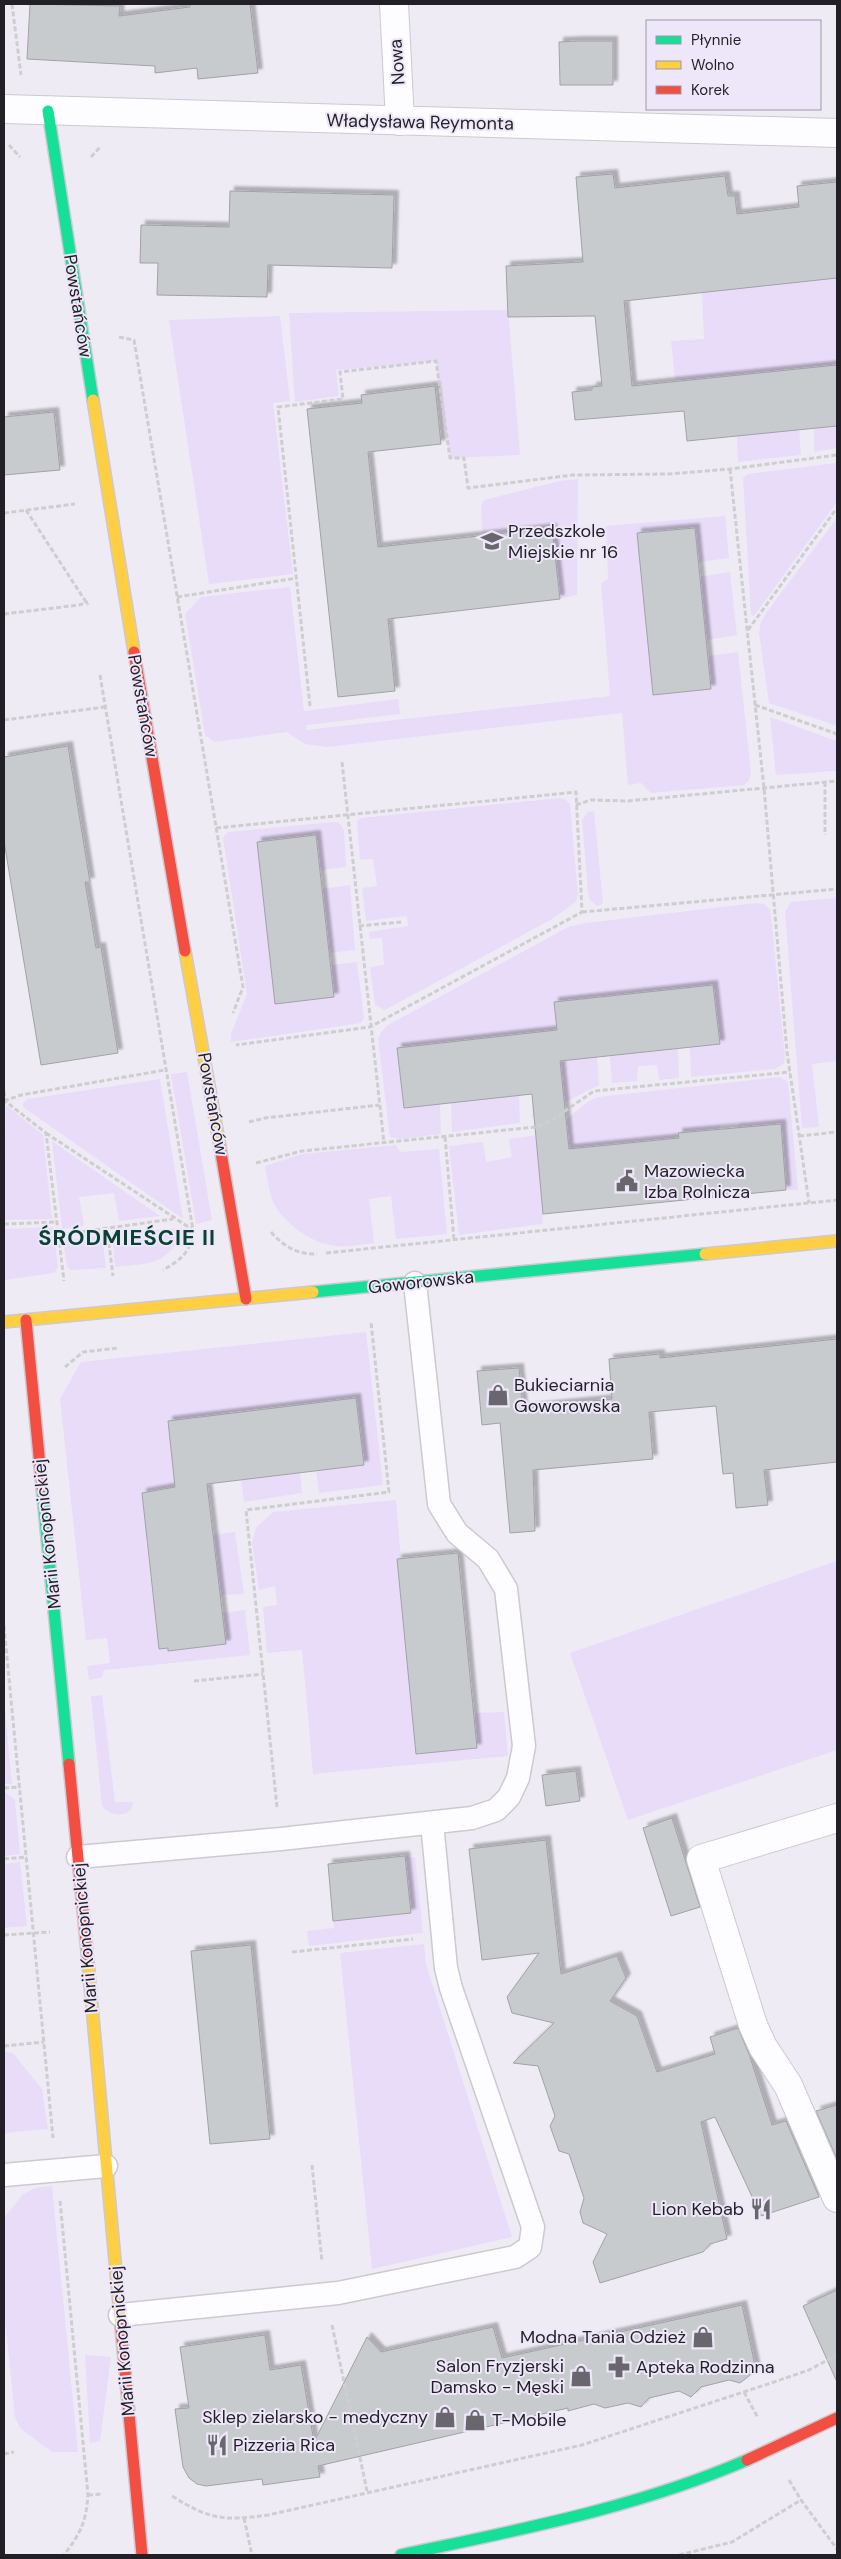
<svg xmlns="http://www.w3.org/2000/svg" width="841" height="2559" font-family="'DM Sans',sans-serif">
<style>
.green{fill:#e8dcf8}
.building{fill:#c8cbce;stroke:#a0a2a6;filter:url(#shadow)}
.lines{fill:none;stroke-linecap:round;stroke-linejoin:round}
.lane-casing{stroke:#ccc9d1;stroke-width:25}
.street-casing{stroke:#ccc9d1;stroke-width:30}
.fast-casing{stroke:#ccc9d1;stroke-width:14}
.slow-casing{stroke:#ccc9d1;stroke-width:14}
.jam-casing{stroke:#ccc9d1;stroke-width:14}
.path{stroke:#ceced0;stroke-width:3;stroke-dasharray:5 2.5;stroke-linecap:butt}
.lane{stroke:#fdfcfe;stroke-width:22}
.street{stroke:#fdfcfe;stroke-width:28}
.fast{stroke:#16e098;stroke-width:11}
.slow{stroke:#ffcf43;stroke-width:11}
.jam{stroke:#f24e42;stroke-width:11}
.labels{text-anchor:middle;stroke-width:4;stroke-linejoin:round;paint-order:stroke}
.street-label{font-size:18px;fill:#221f26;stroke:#eee7f9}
.poi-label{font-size:18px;fill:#221f26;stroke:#eee7f9;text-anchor:start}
.district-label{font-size:22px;font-weight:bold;letter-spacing:1px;fill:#094135;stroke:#eee7f9}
</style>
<defs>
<filter id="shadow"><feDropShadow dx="4.5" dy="-4.5" stdDeviation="1" flood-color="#0004"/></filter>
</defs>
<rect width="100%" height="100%" fill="#efebf5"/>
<!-- green -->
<path class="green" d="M 837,278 L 837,365 L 681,381 L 675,379 L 671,341 L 704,339 L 702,292 Z
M 508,310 L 520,455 L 450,458 L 436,361 L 336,370 L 339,396 L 295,402 L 289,313 Z
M 280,316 L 290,401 L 273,403 L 293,574 L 209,584 L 169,320 Z
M 837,426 L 837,448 L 814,452 L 814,428 Z
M 799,430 L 801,455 L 738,462 L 737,436 Z
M 837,463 L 837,502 L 754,616 L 751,615 L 743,478 L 748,474 Z
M 578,479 L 577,595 L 560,599 L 552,528 L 483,535 L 481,507 L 484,500 L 559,481 Z
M 725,516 L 729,558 L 699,562 L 695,528 L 637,534 L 653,694 L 708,656 L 738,652 L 751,773 L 749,780 L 744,785 L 651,793 L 641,783 L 628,785 L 622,713 L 327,747 L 305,744 L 287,732 L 214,742 L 205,735 L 185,614 L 201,597 L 290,587 L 304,711 L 398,699 L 400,714 L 307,725 L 306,730 L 610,696 L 601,583 L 608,579 L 606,526 Z
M 837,518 L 837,726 L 769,703 L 759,633 L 761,622 L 766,613 Z
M 730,572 L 737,635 L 706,640 L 700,577 Z
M 770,717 L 837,741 L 837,771 L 776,775 Z
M 559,798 L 565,799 L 570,804 L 578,894 L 576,902 L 552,919 L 385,1010 L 375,1005 L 370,967 L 384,965 L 382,938 L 370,939 L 369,932 L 408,926 L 407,916 L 366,921 L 362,888 L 377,886 L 373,859 L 360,860 L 357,821 L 361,818 Z
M 594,811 L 603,904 L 597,906 L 590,900 L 588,892 L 582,820 L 588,812 Z
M 333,822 L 339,823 L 344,830 L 346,867 L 320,870 L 316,835 L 257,842 L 275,1003 L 334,997 L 331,965 L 357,962 L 364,1018 L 361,1023 L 231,1042 L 231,1034 L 247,994 L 223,838 L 228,832 Z
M 350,885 L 355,950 L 329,953 L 322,889 Z
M 837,898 L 837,1061 L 812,1064 L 819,1127 L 802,1128 L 785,912 L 791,902 Z
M 756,903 L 764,904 L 770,909 L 772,925 L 785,1057 L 784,1063 L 775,1069 L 691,1077 L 690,1047 L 720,1044 L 713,986 L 554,1002 L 557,1030 L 397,1048 L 404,1108 L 440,1104 L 441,1134 L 400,1139 L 390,1137 L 378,1039 L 381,1032 L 388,1025 L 568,927 L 586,923 Z
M 678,1049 L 679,1078 L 659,1080 L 657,1065 L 638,1066 L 637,1081 L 612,1083 L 610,1056 Z
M 597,1057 L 599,1085 L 532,1119 L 533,1094 L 560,1061 Z
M 187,1072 L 212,1220 L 196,1224 L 171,1074 Z
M 780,1077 L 788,1082 L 798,1190 L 786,1190 L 781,1125 L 740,1128 L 739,1123 L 720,1125 L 720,1130 L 679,1133 L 684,1199 L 537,1153 L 543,1214 L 542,1224 L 459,1235 L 449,1146 L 483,1142 L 486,1162 L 512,1157 L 509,1139 C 524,1137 542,1136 555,1128 C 570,1119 581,1104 597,1097 Z
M 160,1079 L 183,1219 L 23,1107 L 23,1103 L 28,1099 Z
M 519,1095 L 520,1123 L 452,1132 L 451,1103 Z
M 6,1105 L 43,1135 L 52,1219 L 4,1220 Z
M 52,1141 L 160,1216 L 119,1221 L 114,1193 L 79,1197 L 84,1226 L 62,1229 Z
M 396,1145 L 400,1152 L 439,1149 L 447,1234 L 396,1239 L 391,1196 L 369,1199 L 374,1243 C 362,1244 348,1248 336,1246 C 311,1244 278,1220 271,1196 C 268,1186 267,1176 265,1166 L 302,1154 Z
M 53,1227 L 58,1267 L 54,1273 L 4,1280 L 4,1229 Z
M 187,1228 C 165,1265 155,1263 115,1267 L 112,1232 Z
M 102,1235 L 106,1268 L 71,1270 L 67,1267 L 63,1240 Z
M 366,1332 L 383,1485 L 319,1493 L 316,1471 L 364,1465 L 356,1398 L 325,1402 L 293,1412 L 292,1405 L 229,1412 L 229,1419 L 199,1418 L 168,1421 L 175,1487 L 142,1493 L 145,1522 L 152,1521 L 155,1539 L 146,1540 L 153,1599 L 162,1599 L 164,1617 L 155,1619 L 159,1649 L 168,1648 L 168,1651 L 226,1644 L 223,1613 L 245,1610 L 250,1655 L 104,1670 L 102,1677 L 89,1680 L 87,1666 L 110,1663 L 107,1638 L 86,1640 L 60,1399 L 81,1362 Z
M 300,1473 L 302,1493 L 244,1502 L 241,1480 Z
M 396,1500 L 401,1559 L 397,1559 L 416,1754 L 477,1748 L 474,1713 L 504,1712 L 508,1756 L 313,1774 L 302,1650 L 267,1653 L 263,1607 L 277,1605 L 275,1586 L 259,1590 L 252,1543 L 256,1528 L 273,1512 Z
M 235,1532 L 244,1594 L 220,1595 L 213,1535 Z
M 837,1561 L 837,1750 L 628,1820 L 570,1653 Z
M 102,1695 L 115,1802 L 133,1802 L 132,1809 C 124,1818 109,1815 102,1806 L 91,1696 Z
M 4,1700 L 12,1784 L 4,1784 Z
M 4,1791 L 15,1800 L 20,1854 L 4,1856 Z
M 405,1856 L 415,1858 L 423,1933 L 309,1946 L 307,1931 L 334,1928 L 333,1921 L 410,1913 Z
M 20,1862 L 27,1926 L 4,1928 L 4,1864 Z
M 424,1944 L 426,1964 L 512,2237 L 372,2269 L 340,1953 Z
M 4,2052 L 13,2053 L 42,2089 L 48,2129 L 4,2133 Z
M 52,2186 L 78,2452 L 52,2452 L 20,2428 L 15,2417 L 4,2310 L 4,2218 L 23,2194 L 35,2188 Z
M 85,2355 L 111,2357 L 100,2441 L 90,2443 Z"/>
<!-- building -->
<path class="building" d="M 30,4 L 120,6 L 119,16 L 190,7 L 190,4 L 250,4 L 258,73 L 198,79 L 197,68 L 155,73 L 155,66 L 27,59 Z
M 578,41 L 613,41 L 613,85 L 560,85 L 559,42 Z
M 613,174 L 615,188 L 725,176 L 728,196 L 735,196 L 737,214 L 799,207 L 797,186 L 837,182 L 837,278 L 624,301 L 632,386 L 837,365 L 837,426 L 687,441 L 684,411 L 575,420 L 572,392 L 592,390 L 592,387 L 602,386 L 595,316 L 508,317 L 506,266 L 583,262 L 576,177 Z
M 230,191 L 394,195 L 392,268 L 268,265 L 267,297 L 157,295 L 158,263 L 140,263 L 141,225 L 229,227 Z
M 435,386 L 441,444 L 368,452 L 378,547 L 552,528 L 560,599 L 388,619 L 395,691 L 338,697 L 307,409 L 362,403 L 361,395 Z
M 54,412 L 60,470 L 4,475 L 4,417 Z
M 695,528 L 711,689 L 653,695 L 637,533 Z
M 68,746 L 90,882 L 85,882 L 96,948 L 101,947 L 118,1053 L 41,1065 L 4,841 L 4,757 Z
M 316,835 L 334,997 L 275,1004 L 257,842 Z
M 713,985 L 720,1044 L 560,1061 L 569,1149 L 679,1138 L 678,1133 L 781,1124 L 786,1190 L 543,1214 L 532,1094 L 404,1108 L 397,1048 L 557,1030 L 554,1002 Z
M 837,1339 L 837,1462 L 764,1470 L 768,1505 L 736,1508 L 733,1473 L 723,1474 L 716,1406 L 649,1412 L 653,1459 L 533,1470 L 535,1531 L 510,1533 L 500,1423 L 482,1425 L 477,1371 L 519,1368 L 523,1408 L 612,1399 L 609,1359 L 660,1354 L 660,1358 Z
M 356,1398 L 364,1465 L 207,1484 L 226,1644 L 168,1651 L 168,1648 L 159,1649 L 142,1493 L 175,1487 L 168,1421 Z
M 458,1553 L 477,1748 L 416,1754 L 397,1559 Z
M 576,1771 L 580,1801 L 546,1806 L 542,1775 Z
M 672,1818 L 700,1907 L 671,1916 L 643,1828 Z
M 546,1840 L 561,1974 L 617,1956 L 626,1978 L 610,2001 L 637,2016 L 657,2072 L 715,2054 L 710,2037 L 738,2028 L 749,2054 L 772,2125 L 786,2121 L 819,2197 L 761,2216 L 715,2117 L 701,2122 L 727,2239 L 710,2244 L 703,2252 L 600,2283 L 593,2262 L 607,2234 L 583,2223 L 580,2212 L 584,2198 L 569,2154 L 559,2151 L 550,2126 L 555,2116 L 538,2066 L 513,2063 L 554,2023 L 512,2013 L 507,1997 L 539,1953 L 482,1960 L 469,1849 Z
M 405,1856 L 411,1913 L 333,1921 L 328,1864 Z
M 251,1945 L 270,2139 L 210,2144 L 191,1951 Z
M 837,2105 L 837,2159 L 816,2111 Z
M 837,2290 L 837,2382 L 803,2306 Z
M 742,2305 L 756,2370 L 740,2383 L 729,2380 L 701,2387 L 691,2397 L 679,2391 L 649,2398 L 641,2407 L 628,2403 L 605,2408 L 594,2404 L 568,2411 L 568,2408 L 318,2466 L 320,2477 L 263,2485 L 262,2479 L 206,2486 L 197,2484 L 189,2478 L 183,2467 L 175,2409 L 189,2408 L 180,2347 L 265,2335 L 270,2370 L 301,2365 L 314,2442 L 367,2337 L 381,2352 L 493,2327 L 502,2358 Z"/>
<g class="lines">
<!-- lane casing -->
<g class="lane-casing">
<path id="lane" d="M 78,1857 L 281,1839 L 472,1818 L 496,1810 L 509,1797 L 518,1778 L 524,1746 L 506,1589 L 488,1559 L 457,1533 L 439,1504 L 415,1283
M 4,2175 L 106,2166
M 120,2315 L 338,2293 L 515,2257 L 530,2247 L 533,2227 L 451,1988 L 446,1968 L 432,1823"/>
</g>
<!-- street casing -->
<g class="street-casing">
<path id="street" d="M 394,4 L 400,121
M 4,109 L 837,133
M 837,1818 L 701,1859 L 753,2025 L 763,2047 L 788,2085 L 837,2198"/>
</g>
<!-- fast casing -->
<g class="fast-casing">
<path id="fast" d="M 48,111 L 93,400
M 313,1292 L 705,1254
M 42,1487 L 69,1764
M 401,2555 C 518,2530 636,2508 747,2460"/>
</g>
<!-- slow casing -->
<g class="slow-casing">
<path id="slow" d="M 93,400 L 134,652
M 185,951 L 220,1147
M 705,1254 L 837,1241
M 4,1322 L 313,1292
M 88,1962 L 121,2327"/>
</g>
<!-- jam casing -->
<g class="jam-casing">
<path id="jam" d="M 134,652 L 185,951
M 220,1147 L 246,1299
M 26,1320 L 42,1487
M 69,1764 L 88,1962
M 121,2327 L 142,2555
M 747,2460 L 837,2418"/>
</g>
<!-- path -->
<path class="path" d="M 12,4 L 21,75
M 9,145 L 20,157
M 91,157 L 100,147
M 119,337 L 134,340 L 243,987 L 233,1013
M 730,469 L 764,788 L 787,1052 L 809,1203
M 26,510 L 88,605
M 4,513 L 75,504
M 177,597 L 297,578
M 4,614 L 79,605 L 88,602
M 748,630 L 837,508
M 100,675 L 193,1230 C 191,1252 182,1259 163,1270
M 755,705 L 837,734
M 310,706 L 278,407 L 343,399 L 340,372 L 436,361 L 450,458 L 464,458 L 468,488 L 573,475 L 669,474 L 730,469 L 837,455
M 4,720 L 105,707
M 342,762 L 384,1143
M 825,782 L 825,835
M 576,805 L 591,800 L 628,801 L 837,781
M 216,828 L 576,792 L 582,912 L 370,1027 L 236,1045
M 582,912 L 837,889
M 359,926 L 401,922
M 4,1091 L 5,1101 L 46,1133 L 64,1281
M 4,1101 L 21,1095 L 165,1070
M 249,1122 L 265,1118 L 379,1105
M 46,1133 L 193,1230
M 799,1136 L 837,1132
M 445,1137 L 454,1240
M 256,1163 L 302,1151 L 536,1127 L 552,1120 L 594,1091 L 790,1072
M 4,1224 L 57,1222
M 107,1228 L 113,1276
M 271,1232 C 283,1246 298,1255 317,1254
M 58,1235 L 173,1219
M 326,1253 L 837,1200
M 65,1367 L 83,1352 L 118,1348
M 4,1626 L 53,2138
M 194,1681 L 263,1674
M 4,1788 L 20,1787
M 277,1807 L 246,1510 L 389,1492 L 371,1322
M 4,1859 L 27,1857
M 4,1935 L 50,1932
M 292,1952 L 413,1939
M 4,2046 L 44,2042
M 312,2165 L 322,2262
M 60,2201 L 88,2495 C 86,2523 80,2534 64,2555
M 332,2325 L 367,2491
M 744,2392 L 758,2418
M 4,2454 L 14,2452
M 789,2480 L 801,2500 L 837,2549
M 88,2495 L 102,2494
M 172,2496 C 210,2520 224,2521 268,2515 L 582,2445 L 774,2382 L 809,2370 L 837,2355
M 244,2518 L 252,2555
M 679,2555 L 732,2542 L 801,2500"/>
<!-- lane -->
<use href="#lane" class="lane"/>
<!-- street -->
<use href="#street" class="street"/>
<!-- fast -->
<use href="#fast" class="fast"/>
<!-- slow -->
<use href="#slow" class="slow"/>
<!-- jam -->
<use href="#jam" class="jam"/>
</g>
<!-- icons -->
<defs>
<g id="school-bare" transform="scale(1.725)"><path d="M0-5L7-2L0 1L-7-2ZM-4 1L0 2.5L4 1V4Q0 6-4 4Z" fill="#6a666e" stroke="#eee7f9" stroke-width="2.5" paint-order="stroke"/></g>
<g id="civic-bare" transform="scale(1.725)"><path d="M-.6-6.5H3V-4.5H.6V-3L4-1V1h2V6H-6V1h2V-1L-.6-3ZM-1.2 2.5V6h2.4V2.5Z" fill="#6a666e" stroke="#eee7f9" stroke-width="2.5" paint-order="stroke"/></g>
<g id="shop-bare" transform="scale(1.725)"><path d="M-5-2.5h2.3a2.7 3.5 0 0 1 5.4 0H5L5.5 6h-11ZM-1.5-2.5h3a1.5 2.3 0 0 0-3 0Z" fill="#6a666e" stroke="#eee7f9" stroke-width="2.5" paint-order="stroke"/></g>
<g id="restaurant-bare" transform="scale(1.725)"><path d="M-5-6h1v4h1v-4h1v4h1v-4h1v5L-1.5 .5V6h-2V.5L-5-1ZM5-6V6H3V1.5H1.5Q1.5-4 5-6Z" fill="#6a666e" stroke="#eee7f9" stroke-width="2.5" paint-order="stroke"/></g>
<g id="pharmacy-bare" transform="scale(1.725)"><path d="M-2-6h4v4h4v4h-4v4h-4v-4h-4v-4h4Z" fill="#6a666e" stroke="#eee7f9" stroke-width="2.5" paint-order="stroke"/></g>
</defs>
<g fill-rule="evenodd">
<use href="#school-bare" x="492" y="541"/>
<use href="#civic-bare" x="627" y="1181"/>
<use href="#shop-bare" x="498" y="1395"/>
<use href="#restaurant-bare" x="761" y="2209"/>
<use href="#shop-bare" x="703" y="2337"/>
<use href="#pharmacy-bare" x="619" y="2367"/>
<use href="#shop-bare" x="581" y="2376"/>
<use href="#shop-bare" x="445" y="2417"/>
<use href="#shop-bare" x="475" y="2420"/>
<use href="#restaurant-bare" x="217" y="2445"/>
</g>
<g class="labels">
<!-- street labels -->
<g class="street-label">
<text transform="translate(397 62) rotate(-94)" y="6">Nowa</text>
<text transform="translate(420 122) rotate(1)" y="6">Władysława Reymonta</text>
<text transform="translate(78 306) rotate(81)" y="6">Powstańców</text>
<text transform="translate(143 706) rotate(80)" y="6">Powstańców</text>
<text transform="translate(213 1104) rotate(80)" y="6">Powstańców</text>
<text transform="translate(421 1282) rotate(-6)" y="6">Goworowska</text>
<text transform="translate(47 1534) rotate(-96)" y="6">Marii Konopnickiej</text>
<text transform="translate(85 1938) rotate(-95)" y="6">Marii Konopnickiej</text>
<text transform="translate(122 2341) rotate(-95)" y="6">Marii Konopnickiej</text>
</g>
<!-- poi labels -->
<g class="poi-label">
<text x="508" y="537">Przedszkole<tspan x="508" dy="21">Miejskie nr 16</tspan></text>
<text x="644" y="1177">Mazowiecka<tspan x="644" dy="21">Izba Rolnicza</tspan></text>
<text x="514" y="1391">Bukieciarnia<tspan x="514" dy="21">Goworowska</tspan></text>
<text x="744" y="2215" text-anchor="end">Lion Kebab</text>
<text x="686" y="2343" text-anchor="end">Modna Tania Odzież</text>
<text x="564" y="2372" text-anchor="end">Salon Fryzjerski<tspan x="564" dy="21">Damsko - Męski</tspan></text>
<text x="636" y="2373">Apteka Rodzinna</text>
<text x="428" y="2423" text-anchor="end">Sklep zielarsko - medyczny</text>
<text x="492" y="2426">T-Mobile</text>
<text x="233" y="2451">Pizzeria Rica</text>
</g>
<!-- district labels -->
<g class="district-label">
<text x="127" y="1245">ŚRÓDMIEŚCIE II</text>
</g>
</g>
<!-- border -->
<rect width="841" height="2559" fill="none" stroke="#221f26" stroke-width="10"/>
<!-- legend -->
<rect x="646" y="20" width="175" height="90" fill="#eee7f9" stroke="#9c97a5"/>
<rect x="656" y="36" width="25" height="8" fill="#16e098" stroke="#9c97a5"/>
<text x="691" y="45" font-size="15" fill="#221f26">Płynnie</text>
<rect x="656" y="61" width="25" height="8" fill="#ffcf43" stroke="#9c97a5"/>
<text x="691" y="70" font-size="15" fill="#221f26">Wolno</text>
<rect x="656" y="86" width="25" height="8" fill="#f24e42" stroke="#9c97a5"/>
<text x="691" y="95" font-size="15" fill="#221f26">Korek</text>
</svg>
